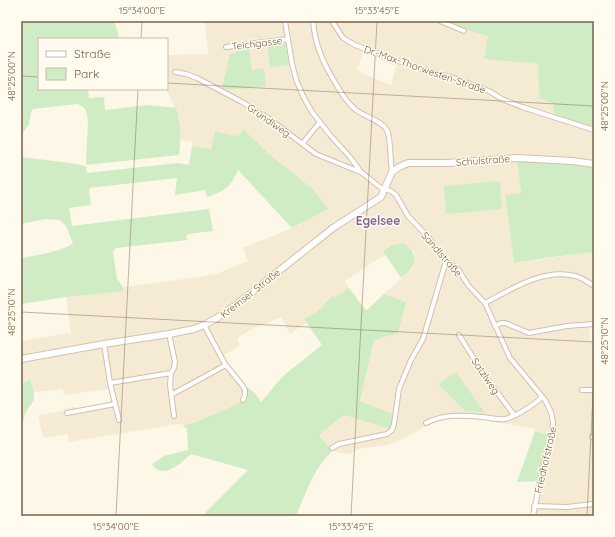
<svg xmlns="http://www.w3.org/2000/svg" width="615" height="537" font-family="Quicksand,sans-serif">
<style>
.residential{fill:#f5ebd5;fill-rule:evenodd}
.green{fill:#cfecc4}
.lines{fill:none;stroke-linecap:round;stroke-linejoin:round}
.street-casing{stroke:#d0c0ac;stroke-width:6}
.secondary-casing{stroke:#d3c2a9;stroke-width:8}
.street{stroke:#fff;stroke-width:4}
.secondary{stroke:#fff;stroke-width:6}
.ticks{fill:none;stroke:#78614a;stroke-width:1;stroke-opacity:0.45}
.labels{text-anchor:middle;stroke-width:3;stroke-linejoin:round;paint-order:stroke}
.street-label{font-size:10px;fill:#78614a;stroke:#fffbee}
.quarter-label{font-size:12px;font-weight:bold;fill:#8b6195;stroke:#fffbee}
.neatline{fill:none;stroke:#78614a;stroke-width:1.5}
.ticks-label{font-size:10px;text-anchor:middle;fill:#78614a}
</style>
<rect width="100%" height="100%" fill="#fdf7e7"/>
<!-- residential -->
<path class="residential" d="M 216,21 L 443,21 L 464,29 L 488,36 L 485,59 L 516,62 L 538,63 L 539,98 L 553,104 L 556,115 L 594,128 L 594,167 L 517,161 L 521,194 L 505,196 L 514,263 L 594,252 L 594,326 L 589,327 L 590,340 L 594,340 L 594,418 L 591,418 L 592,434 L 594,434 L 594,516 L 531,516 L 537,481 L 550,435 L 535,431 L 536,429 L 478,419 L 446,418 L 435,420 L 414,433 L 396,442 L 387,445 L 359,449 L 349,454 L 332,451 L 319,435 L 344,415 L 391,428 L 393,414 L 360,401 L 374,340 L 406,302 L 384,294 L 411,270 L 414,264 L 415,256 L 414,252 L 402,244 L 396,244 L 386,248 L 383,251 L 386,255 L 373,262 L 345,281 L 349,288 L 335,298 L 333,295 L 318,311 L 304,319 L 306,323 L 290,334 L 281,317 L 252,329 L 237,338 L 240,345 L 223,356 L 243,384 L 245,399 L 235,405 L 196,422 L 183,425 L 178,424 L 69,442 L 67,434 L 43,438 L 38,415 L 63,411 L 63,409 L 74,407 L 78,409 L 106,404 L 111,401 L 109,389 L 64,395 L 63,389 L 34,392 L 30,379 L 21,384 L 21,341 L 71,333 L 66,297 L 123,291 L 123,287 L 200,277 L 218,273 L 248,261 L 243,248 L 300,225 L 313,189 L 269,154 L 243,130 L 239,135 L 235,136 L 215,131 L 211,149 L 192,146 L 193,142 L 181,140 L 180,119 L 166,89 L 167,89 L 167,55 L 208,54 L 205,22 ZM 235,53 L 252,70 L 266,86 L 243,89 L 222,89 ZM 363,53 L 396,66 L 391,85 L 368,76 L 357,69 ZM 456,373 L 469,392 L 484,413 L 465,411 L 439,384 Z"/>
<!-- green -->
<path class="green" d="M 21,21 L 114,21 L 118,32 L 119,39 L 39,39 L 39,89 L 88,89 L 89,98 L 104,97 L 105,110 L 147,105 L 176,108 C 182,124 181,139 179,155 L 86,165 L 88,121 C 87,113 86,106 77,104 L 33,109 L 31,113 L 29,124 L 21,136 Z
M 443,21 L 594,21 L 594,128 L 556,115 L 554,113 L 553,104 L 539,98 L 538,63 L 516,62 L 484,59 L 488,36 L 464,29 Z
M 283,42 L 285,43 L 289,65 L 270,67 L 267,44 Z
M 249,46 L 252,70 L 264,68 L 266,86 L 243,89 L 222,89 L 230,54 L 235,53 L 236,48 Z
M 243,129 L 269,154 L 313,189 L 328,209 L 292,228 L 238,170 C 230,188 226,190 207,197 L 205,190 L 175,195 L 177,178 L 89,188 L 91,205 L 69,208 L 72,226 L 209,209 L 213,231 L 188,234 L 186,237 L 188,240 L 116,248 L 113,252 L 117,279 L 123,287 L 124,291 L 66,297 L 21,304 L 21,258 C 33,256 65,251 73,243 L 66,226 L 60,220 L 45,219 L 21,224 L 21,157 L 70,163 L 86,166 L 87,173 L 178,163 L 189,165 L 192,146 L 211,149 L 215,131 L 235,136 L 239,135 Z
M 517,160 L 572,163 L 594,167 L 594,252 L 545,258 L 514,263 L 505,195 L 521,193 Z
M 500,181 L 502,209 L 446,214 L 444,186 Z
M 404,243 C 420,256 417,266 401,278 L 383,251 L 392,245 Z
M 349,288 L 364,308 L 367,310 L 384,294 L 406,302 L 398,333 L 374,340 L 360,401 L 393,414 L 391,429 L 344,415 L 319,435 L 332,451 C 315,467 307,490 298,511 L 297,516 L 202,516 L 248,470 L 191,454 C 181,463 163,481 152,464 L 164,456 L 188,450 L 187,429 L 183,425 L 196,422 L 235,405 L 245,399 L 243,384 L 255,393 L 261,402 L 283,376 L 322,345 L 304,319 L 318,311 L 333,295 L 335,298 Z
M 456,372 L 485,413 L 465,411 L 438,384 Z
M 30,379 L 34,392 L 34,400 L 25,413 L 21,434 L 21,384 Z
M 535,431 L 550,435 L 537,481 L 517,482 Z"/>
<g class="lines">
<!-- street casing -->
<g class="street-casing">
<path id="street" d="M 285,21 L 292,64 L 297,82 L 304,98 L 312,112 L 330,135 L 350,157 L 361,172 L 381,188 L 391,191 L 396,195 L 408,216 L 429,238 L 441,256 L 446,261 L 458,269 L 468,285 L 485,303 L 510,358 L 545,400 L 551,412 L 553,422 L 552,436 L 540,481 L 533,516
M 313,21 C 315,45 323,63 336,84 C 341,93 347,103 356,110 C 365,117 381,120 387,130 C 391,138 390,161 392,172
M 332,21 L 343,38 L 355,45 L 412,66 L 460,80 L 489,91 L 502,99 L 522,107 L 594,130
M 440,21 L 464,31
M 226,47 L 288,39
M 175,72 L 186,74 L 197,78 L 242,102 L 268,118 L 316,154 L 360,172
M 302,144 L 320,122
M 485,303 C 512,289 543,268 575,276 C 581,277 588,282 594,286
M 204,325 L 225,364 L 242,385 L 245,390 L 245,395 L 243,400
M 495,326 L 501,323 L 505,323 L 529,333 L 567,326 L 594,324
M 169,334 L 175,362 L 174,368 L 171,373 L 170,385 L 174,416
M 459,335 L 485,376 L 514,415
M 104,344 L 110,383 L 119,420
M 110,383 L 171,373
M 582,390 L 594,390
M 171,395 L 224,366 L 225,364
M 67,413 L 115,404
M 426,423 C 443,414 463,415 483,417 C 490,418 498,420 505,419 C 515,417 534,405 542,397
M 592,437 L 594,436
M 332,448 L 339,444 L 387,434 L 392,430 L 394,424 L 399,389 L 411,360 L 423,339 L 446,261
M 534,506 L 567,507 L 593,504"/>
</g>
<!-- secondary casing -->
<g class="secondary-casing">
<path id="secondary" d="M 21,359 L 104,344 L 169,334 L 194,329 L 204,325 L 217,318 L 236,305 L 333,228 L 381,197 L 392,172 L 399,167 L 408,163 L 447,163 L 517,158 L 572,161 L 594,164"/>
</g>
<!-- street -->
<use href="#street" class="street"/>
<!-- secondary -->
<use href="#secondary" class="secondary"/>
</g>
<!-- ticks -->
<path class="ticks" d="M 141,39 L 142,21M 21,76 L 39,77M 167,83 L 594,106M 21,312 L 594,342M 116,516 L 138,89M 351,516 L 377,21M 587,516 L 594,375"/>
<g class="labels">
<!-- street labels -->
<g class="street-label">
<text transform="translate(257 43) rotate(-7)" y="4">Teichgasse</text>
<text transform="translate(425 69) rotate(19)" y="4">Dr.-Max-Thorwesten-Straße</text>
<text transform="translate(269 120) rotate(35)" y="4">Gründlweg</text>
<text transform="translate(483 160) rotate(-4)" y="4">Schulstraße</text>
<text transform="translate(442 254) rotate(49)" y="4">Sandlstraße</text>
<text transform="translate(250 293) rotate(-38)" y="4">Kremser Straße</text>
<text transform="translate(486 376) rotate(56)" y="4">Satzlweg</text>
<text transform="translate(545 460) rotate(-77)" y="4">Friedhofstraße</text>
</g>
<!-- quarter labels -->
<g class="quarter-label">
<text x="378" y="225">Egelsee</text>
</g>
</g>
<!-- border -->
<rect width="615" height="537" fill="none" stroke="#fffbee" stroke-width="44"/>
<!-- legend -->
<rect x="38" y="38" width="130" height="52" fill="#fffbee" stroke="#c9bdac"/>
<rect x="46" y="51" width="20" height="6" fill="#ffffff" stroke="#c9bdac"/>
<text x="74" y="58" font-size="12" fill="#78614a">Straße</text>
<rect x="46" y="68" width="20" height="12" fill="#cfecc4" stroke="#c9bdac"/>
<text x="74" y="78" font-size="12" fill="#78614a">Park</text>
<rect x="22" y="22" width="571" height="493" class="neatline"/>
<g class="ticks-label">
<text x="142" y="14">15°34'00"E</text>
<text x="377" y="14">15°33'45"E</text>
<text transform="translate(11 76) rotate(-90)" y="4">48°25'00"N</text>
<text transform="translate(604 106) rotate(-90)" y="4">48°25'00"N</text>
<text transform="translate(11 312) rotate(-90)" y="4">48°25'10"N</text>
<text transform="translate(604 341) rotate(-90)" y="4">48°25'10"N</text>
<text x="116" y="530">15°34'00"E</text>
<text x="351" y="530">15°33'45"E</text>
</g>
</svg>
